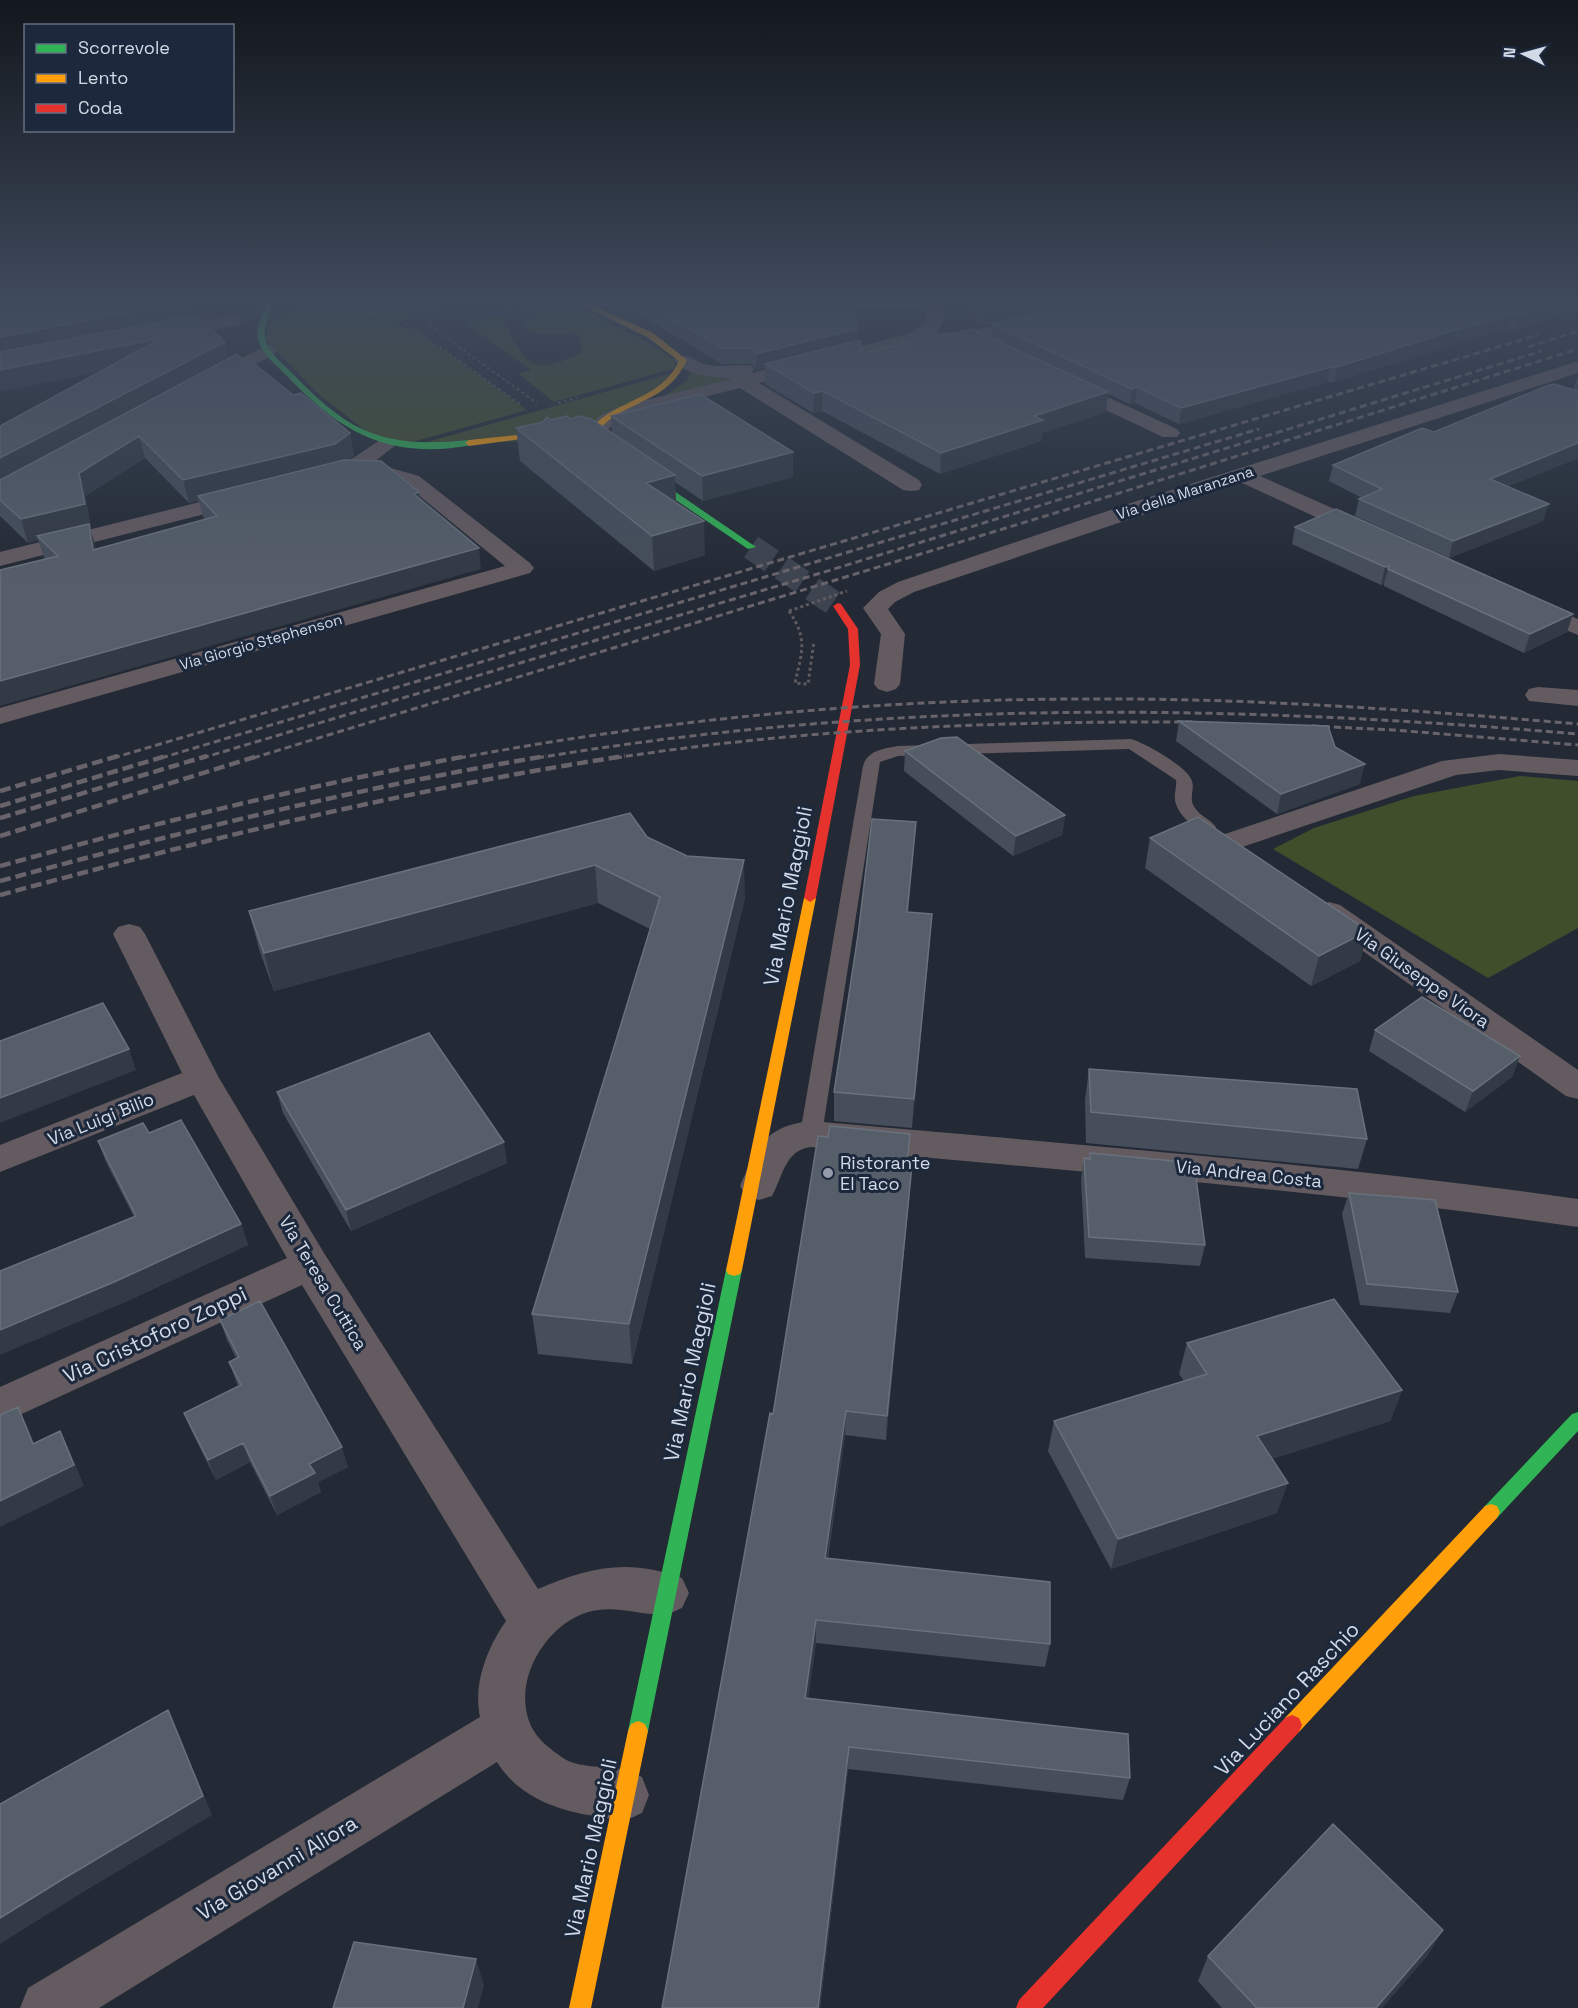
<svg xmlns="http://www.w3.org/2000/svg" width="1578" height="2008" font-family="'Space Grotesk',sans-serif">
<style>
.green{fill:#414e2b}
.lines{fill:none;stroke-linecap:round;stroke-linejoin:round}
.secondary-tunnel{stroke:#3d4450;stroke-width:25;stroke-dasharray:25 12;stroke-linecap:butt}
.path-far1{stroke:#5e5a60;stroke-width:2;stroke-dasharray:3 3;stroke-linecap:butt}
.path{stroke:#5e5a60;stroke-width:3;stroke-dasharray:3 3;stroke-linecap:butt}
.lane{fill:#645b61;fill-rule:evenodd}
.street{fill:#645b61;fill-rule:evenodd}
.fast{fill:#30b455;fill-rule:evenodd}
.slow{fill:#ff9f0a;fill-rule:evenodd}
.jam{fill:#e5322d;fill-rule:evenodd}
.rail-far1{stroke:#69646b;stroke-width:3;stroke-dasharray:7 4;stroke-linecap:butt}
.rail{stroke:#69646b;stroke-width:4.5;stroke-dasharray:11 5;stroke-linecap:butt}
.path-bridge{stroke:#5e5a60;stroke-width:3;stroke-dasharray:3 3;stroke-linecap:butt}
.wall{fill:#464e5b;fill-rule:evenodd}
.shaded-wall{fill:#323a45}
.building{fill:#565e6a;stroke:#69717d;stroke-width:1.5}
.poi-dot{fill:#959ca9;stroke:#1c283c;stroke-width:2}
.labels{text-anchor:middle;stroke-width:6;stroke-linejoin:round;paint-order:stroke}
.far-street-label{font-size:15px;fill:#d2dae7;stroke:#1c283c}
.street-label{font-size:18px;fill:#d2dae7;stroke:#1c283c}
.poi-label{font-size:18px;fill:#d2dae7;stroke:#1c283c;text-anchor:start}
.near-street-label{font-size:21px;fill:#d2dae7;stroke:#1c283c}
</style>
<rect width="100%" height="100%" fill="#232a35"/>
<!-- green -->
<path class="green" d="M 523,306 L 583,309 L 653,345 L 673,359 L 676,368 L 554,402 L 519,374 L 531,370 L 467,324 L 485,315 L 511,317 L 504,324 L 510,330 L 509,335 C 515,342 518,349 523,356 C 540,375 563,360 582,353 L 578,334 L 575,332 C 559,335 537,338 524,326 L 525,322 L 538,314 L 519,307 Z
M 317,310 L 409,311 L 410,316 L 399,322 L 399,327 L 415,330 L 527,410 L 409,443 L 375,438 L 317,393 L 265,339 L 273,318 L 293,312 Z
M 680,371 L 582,439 L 416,445 Z
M 690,372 L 726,378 L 728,380 L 662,398 L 688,380 Z
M 1520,776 L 1578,781 L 1578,928 L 1488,978 L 1273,849 L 1314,828 L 1414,796 Z"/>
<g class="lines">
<!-- secondary-tunnel -->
<path class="secondary-tunnel" d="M 751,547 L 838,606"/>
<!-- path-far1 -->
<path class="path-far1" d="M 424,305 L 435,309 L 428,320 L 430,326 L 537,403
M 386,308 L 520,404
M 313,323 L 389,311
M 558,403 L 577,398"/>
<!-- path -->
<path class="path" d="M 789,611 C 808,639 802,652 795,683 L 808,684 L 814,641"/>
<!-- lane -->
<path class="lane" d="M 1131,739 C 1145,743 1188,767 1192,781 C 1195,790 1188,799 1195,808 C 1200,816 1210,819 1216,827 L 1213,831 C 1198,834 1177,815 1175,800 C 1174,793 1177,787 1176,780 L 1129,749 L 898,756 L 880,762 L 822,1134 L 819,1139 L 811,1142 L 803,1139 L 800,1134 L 863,766 C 868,750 883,749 898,746 Z"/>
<!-- street -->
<path class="street" d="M 572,299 L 942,299 L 944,319 L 937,333 L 967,332 L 1096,299 L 1125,299 L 1123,303 L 967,342 L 936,343 L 928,339 L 759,383 L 919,480 L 922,485 L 919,490 L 911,491 L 903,490 L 740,388 L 636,414 L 613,424 L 604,434 L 590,434 L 587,430 L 599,416 L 622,406 L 731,379 C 713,376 686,377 674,360 L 676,356 C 689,353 696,362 708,365 C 723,368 738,363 752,366 L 754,370 L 752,373 L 909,334 L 925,324 L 926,307 L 579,306 L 573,305 Z
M 233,316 L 239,317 L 242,321 L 239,325 L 164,339 L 158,338 L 155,334 L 158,330 L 164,329 Z
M 268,345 L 274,346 L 277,350 L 274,354 L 214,387 L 200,387 L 197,383 L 200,379 Z
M 1578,361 L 1578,373 L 1260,476 L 1375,527 L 1378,532 L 1375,537 L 1367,539 L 1359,537 L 1240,482 L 914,592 L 895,602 L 888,609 L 905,634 L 900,684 L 896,689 L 887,692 L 878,689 L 874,684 L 881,634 L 863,608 L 879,592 L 898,582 L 1140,500 Z
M 1066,378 L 1177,429 L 1180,433 L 1177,437 L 1163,437 L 1059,388 L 1056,384 L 1059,380 Z
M 387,438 L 394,440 L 397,444 L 369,466 L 387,467 L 419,476 L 530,563 L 534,568 L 530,573 L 0,724 L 0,708 L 505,566 L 405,484 C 388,480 368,476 351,477 C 338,478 326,486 313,482 L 309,478 L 313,474 L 340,467 L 380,440 Z
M 244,491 L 252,492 L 255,497 L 252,502 L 0,566 L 0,552 Z
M 1529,599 L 1578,619 L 1578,635 L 1521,611 L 1517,606 L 1521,601 Z
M 1538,687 L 1578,690 L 1578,706 L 1529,701 L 1525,695 L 1529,689 Z
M 1499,754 L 1578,760 L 1578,776 L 1499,770 L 1456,775 L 1239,848 L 1229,851 L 1219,848 L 1214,842 L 1219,836 L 1442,761 Z
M 1329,902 L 1340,905 L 1578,1070 L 1578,1099 L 1566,1096 L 1318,919 L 1314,912 L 1318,905 Z
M 129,924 L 140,927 L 145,934 L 219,1078 L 324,1253 L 538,1589 C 588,1567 629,1558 682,1578 L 689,1593 L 682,1608 C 677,1610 671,1614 665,1614 C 640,1616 615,1604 588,1612 C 545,1625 511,1682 531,1726 C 538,1740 550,1749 563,1758 C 578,1768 603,1766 621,1769 C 628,1770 635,1774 642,1777 L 649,1795 L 642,1813 C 637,1815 630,1819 625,1820 C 618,1821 608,1818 601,1817 C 561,1812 519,1798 497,1762 L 99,2008 L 20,2008 L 28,1988 L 480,1717 C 473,1684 487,1648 506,1621 L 302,1285 L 0,1424 L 0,1387 L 287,1258 L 194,1095 L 0,1172 L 0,1145 L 182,1073 L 113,934 L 118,927 Z
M 811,1121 C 1067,1144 1324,1163 1578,1199 L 1578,1227 C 1324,1190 1067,1171 811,1147 C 785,1150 783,1176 772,1196 L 759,1200 L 746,1196 L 740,1186 C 757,1147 765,1126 811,1121 Z"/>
<!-- fast -->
<path class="fast" d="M 295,299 L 273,301 C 271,313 263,325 265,337 C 267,353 286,366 296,377 C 353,436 387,448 469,440 L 473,443 L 472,445 C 391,460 342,434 288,377 C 277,366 260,353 258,337 C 256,325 264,313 266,301 L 146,303 L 142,301 L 145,299 Z
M 636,469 L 642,469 L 756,547 L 748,549 L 636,473 Z
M 734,1264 L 740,1266 L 742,1270 L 648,1731 L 645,1738 L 638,1741 L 631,1738 L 628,1731 L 726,1270 L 728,1266 Z
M 1578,1412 L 1578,1431 L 1497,1518 L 1491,1520 L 1485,1518 L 1482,1512 L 1485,1506 L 1572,1414 Z"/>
<!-- slow -->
<path class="slow" d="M 515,299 L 581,300 L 653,333 L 687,360 C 667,403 632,398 601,427 L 605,445 L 598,447 L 594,425 C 622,398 662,398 679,361 L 647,337 L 577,303 L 518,301 Z
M 537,433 L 561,434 L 565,436 L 561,438 L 537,437 L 469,446 L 465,443 L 469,440 Z
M 810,894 L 816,898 L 742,1270 L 740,1274 L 734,1276 L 728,1274 L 726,1270 L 804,898 Z
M 1491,1504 L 1497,1506 L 1500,1512 L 1497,1518 L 1299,1732 L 1292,1735 L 1285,1732 L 1282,1725 L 1285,1718 L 1485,1506 Z
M 638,1721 L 645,1724 L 648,1731 L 591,2008 L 569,2008 L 628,1731 L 631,1724 Z"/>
<!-- jam -->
<path class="jam" d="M 838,603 L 841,604 L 858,629 L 860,665 L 816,898 L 810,902 L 804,898 L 850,665 L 848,629 L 833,606 Z
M 1292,1715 L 1299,1718 L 1302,1725 L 1299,1732 L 1043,2008 L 1016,2008 L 1019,2000 L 1285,1718 Z"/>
<!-- rail-far1 -->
<path class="rail-far1" d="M 1528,347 L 1578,331
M 1312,726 L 1394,730 L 1578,745
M 113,758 L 1538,335
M 161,758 L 1259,429
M 202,758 L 821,573 L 1542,351
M 253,758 L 1078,506 L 1578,349
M 459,758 C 666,719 877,699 1088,699 C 1252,698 1415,710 1578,724
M 537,758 C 888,699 1225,704 1578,734
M 615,758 C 807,728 1001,721 1195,722"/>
<!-- rail -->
<path class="rail" d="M 0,791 L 118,756
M 0,806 L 166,756
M 0,818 L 207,756
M 0,836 L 258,756
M 0,866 C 155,823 310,785 467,756
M 0,881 C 180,832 361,787 546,756
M 0,895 C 206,839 414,788 625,756"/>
<!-- path-bridge -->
<path class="path-bridge" d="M 789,611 L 847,591"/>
</g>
<!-- wall -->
<path class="wall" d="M 972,299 L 1086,299 L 977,327 Z
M 1578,299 L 1513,331 L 1508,329 L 1468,340 L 1334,382 L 1328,382 L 1179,424 L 1135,403 L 1130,404 L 1108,394 L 1106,412 L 1042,433 L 1041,441 L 940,474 L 822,411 L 813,413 L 765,384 L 765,367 L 756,370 L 752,364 L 722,364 L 639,314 L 639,300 L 733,302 L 857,341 L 862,353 L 991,337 L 992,324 Z
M 193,315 L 228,359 L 245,362 L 350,433 L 354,456 L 347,460 L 419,492 L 420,499 L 481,569 L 45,559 L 44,557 L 38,540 L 28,543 L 0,516 L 0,426 L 99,372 ZM 145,458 L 189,503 L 199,501 L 203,517 L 205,519 L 95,549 L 90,528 L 91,527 L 85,496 Z
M 1578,375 L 1578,458 L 1508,486 L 1543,521 L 1449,558 L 1355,516 L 1359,499 L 1362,498 L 1329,481 L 1333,465 L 1434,432 L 1573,390 Z
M 611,416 L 793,477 L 703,501 L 675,482 L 676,502 L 705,555 L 654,571 L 520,461 L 516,428 L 551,420 L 570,419 L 612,433 Z
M 1295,527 L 1573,614 L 1567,632 L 1524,653 L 1384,586 L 1384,584 L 1381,585 L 1292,544 Z
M 1179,721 L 1335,747 L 1360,784 L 1277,814 L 1176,741 Z
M 905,751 L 1065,815 L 1062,835 L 1013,856 L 904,771 Z
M 916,822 L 908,912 L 930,942 L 912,1128 L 834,1121 L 834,1092 Z
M 647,837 L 745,898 L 632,1364 L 538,1354 L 532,1314 L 650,929 L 598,903 L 274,991 L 259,949 L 249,911 Z
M 1150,838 L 1368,931 L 1360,961 L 1311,986 L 1145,868 Z
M 1375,1030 L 1520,1056 L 1512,1077 L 1465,1112 L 1369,1051 Z
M 1089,1069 L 1367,1139 L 1358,1169 L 1086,1143 L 1085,1100 Z
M 277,1092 L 507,1163 L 351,1231 L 283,1113 Z
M 149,1133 L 241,1224 L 248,1245 L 123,1303 L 134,1217 L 106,1162 L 98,1141 Z
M 1090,1153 L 1205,1245 L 1200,1266 L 1085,1258 L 1081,1179 L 1084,1158 L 1089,1159 Z
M 908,1165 L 910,1190 L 886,1440 L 845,1435 L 828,1558 L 1050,1644 L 1045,1667 L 816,1643 L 808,1698 L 1130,1778 L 1123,1800 L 848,1769 L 820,2008 L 773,1414 Z
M 1349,1193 L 1458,1292 L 1450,1313 L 1360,1305 L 1342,1214 Z
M 220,1320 L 348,1467 L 318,1482 L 321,1492 L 277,1515 L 250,1462 L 216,1480 L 192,1432 L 184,1413 L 238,1386 L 229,1362 L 236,1358 L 227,1340 Z
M 1187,1343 L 1402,1390 L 1390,1421 L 1272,1459 L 1277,1513 L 1111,1569 L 1048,1451 L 1054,1421 L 1184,1381 L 1179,1374 Z
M 1443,1930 L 1427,1956 L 1382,2008 L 1222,2008 L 1198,1981 L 1208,1956 Z"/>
<!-- shaded-wall -->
<path class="shaded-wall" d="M 1032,299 L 1086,299 L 977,327 L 978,313 Z
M 1569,299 L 1578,299 L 1578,309 L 1513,331 L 1517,316 Z
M 190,301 L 194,321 L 0,359 L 0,337 Z
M 1512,315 L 1508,329 L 1468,340 L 1334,382 L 1337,367 L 1472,325 Z
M 857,329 L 857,344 L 765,364 L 765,368 L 756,370 L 756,354 Z
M 162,338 L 167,358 L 0,392 L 0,370 Z
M 225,342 L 229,363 L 0,484 L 0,458 Z
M 1331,367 L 1328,382 L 1179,424 L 1181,408 Z
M 1137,387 L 1135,403 L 1130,404 L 1132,389 Z
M 823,391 L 822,411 L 813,413 L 814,393 Z
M 1108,392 L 1106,412 L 1042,433 L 1041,441 L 940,474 L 941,453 L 1034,416 Z
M 350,433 L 354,456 L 339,466 L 198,496 L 199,501 L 189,503 L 183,480 Z
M 139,436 L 145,458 L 85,496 L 91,527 L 90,528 L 95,544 L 99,571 L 37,536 L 38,540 L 28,543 L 21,519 L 79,473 Z
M 1578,443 L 1578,458 L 1486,496 L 1490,479 Z
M 793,452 L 793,477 L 703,501 L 702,476 Z
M 675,475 L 676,509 L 646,483 Z
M 419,492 L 423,513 L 414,494 Z
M 1549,504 L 1543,521 L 1449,558 L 1453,541 Z
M 704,521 L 705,555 L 654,571 L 652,536 Z
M 479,548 L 481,569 L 0,706 L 0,681 Z
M 1389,566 L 1384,584 L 1381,585 L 1385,567 Z
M 1573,614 L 1567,632 L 1524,653 L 1530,634 Z
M 1365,764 L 1360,784 L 1277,814 L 1281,794 Z
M 1065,815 L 1062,835 L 1013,856 L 1016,836 Z
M 916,822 L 914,849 L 906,940 L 907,912 Z
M 744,860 L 745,898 L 632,1364 L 629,1324 Z
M 595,865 L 598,903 L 274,991 L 264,953 Z
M 932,914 L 930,942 L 912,1128 L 914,1099 Z
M 1368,931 L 1360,961 L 1311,986 L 1319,956 Z
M 129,1049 L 136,1070 L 0,1123 L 0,1098 Z
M 1520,1056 L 1512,1077 L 1465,1112 L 1473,1091 Z
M 504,1142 L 507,1163 L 351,1231 L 346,1210 Z
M 912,1165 L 910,1190 L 886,1440 L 887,1416 Z
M 241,1224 L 248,1245 L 123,1303 L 0,1355 L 0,1330 Z
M 1402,1390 L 1390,1421 L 1248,1467 L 1257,1436 Z
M 18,1407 L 28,1428 L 43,1464 L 33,1444 Z
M 846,1411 L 845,1435 L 824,1581 L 825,1558 Z
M 60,1431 L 70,1452 L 84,1486 L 0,1527 L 0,1501 Z
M 243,1443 L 250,1462 L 216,1480 L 208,1460 Z
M 342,1447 L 348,1467 L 318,1482 L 321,1492 L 277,1515 L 270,1496 L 309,1464 Z
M 1288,1483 L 1277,1513 L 1111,1569 L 1118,1539 Z
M 816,1620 L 816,1643 L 805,1721 L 805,1698 Z
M 168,1710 L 177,1730 L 212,1815 L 75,1897 L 0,1944 L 0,1918 Z
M 849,1747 L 848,1769 L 820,2008 L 818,2008 Z
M 1443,1930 L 1427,1956 L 1382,2008 L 1376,2008 Z
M 476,1959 L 484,1985 L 478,2008 L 463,2008 Z"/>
<!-- building -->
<path class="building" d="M 0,299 L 189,299 L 190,301 L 0,337 Z
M 734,299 L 852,299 L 857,329 L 756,354 L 752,348 L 722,348 L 639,300 L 733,302 Z
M 975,299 L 1032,299 L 978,313 Z
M 1092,299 L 1569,299 L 1517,316 L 1512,315 L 1472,325 L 1337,367 L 1331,367 L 1181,408 L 1137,387 L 1132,389 L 992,324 Z
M 196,315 L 225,342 L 0,458 L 0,426 L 162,338 L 0,370 L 0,352 Z
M 972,329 L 1108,392 L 1034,416 L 1043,420 L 941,453 L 823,391 L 814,393 L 765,364 L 860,340 L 862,353 Z
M 237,354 L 245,362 L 252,362 L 293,395 L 301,393 L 350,433 L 335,444 L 183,480 L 139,436 L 79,473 L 85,504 L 21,519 L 0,500 L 0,480 Z
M 1554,384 L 1578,391 L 1578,443 L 1490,479 L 1549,504 L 1453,541 L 1359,499 L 1382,489 L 1333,465 L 1422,428 L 1434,432 L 1549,385 Z
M 700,394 L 793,452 L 702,476 L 611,416 Z
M 567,416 L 570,419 L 579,416 L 591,419 L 675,475 L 646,483 L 704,521 L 652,536 L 516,428 L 543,422 L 547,417 L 551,420 Z
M 344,460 L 381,461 L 419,492 L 414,494 L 479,548 L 0,681 L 0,570 L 58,556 L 37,536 L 89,524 L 93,550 L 217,516 L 198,496 Z
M 1336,509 L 1573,614 L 1530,634 L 1388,569 L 1389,566 L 1385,567 L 1295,527 Z
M 1179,721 L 1328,726 L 1335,747 L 1365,764 L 1281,794 Z
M 957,737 L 1065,815 L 1016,836 L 905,751 L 941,738 Z
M 630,813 L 647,837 L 687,856 L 744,860 L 629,1324 L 532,1314 L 660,897 L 595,865 L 264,953 L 249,911 Z
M 1198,817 L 1368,931 L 1319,956 L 1150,838 Z
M 872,819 L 916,822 L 907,912 L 932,914 L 914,1099 L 834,1092 L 858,935 Z
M 1422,997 L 1520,1056 L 1473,1091 L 1375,1030 Z
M 103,1003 L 129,1049 L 0,1098 L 0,1041 Z
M 429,1033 L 504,1142 L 346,1210 L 277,1092 Z
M 1089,1069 L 1357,1089 L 1367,1139 L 1091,1112 Z
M 181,1120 L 241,1224 L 114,1282 L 0,1330 L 0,1271 L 136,1216 L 98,1141 L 143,1123 L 149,1133 Z
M 830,1126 L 910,1134 L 907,1165 L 912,1165 L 887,1416 L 846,1411 L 825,1558 L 1050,1582 L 1050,1644 L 816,1620 L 805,1698 L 1128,1734 L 1130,1778 L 849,1747 L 818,2008 L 662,2008 L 770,1413 L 773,1414 L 818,1136 L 828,1137 Z
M 1090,1153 L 1194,1163 L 1205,1245 L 1089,1237 L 1084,1158 L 1090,1159 Z
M 1349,1193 L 1435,1200 L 1458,1292 L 1367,1284 Z
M 1334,1299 L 1402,1390 L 1257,1436 L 1288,1483 L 1118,1539 L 1054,1421 L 1207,1374 L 1187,1343 Z
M 260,1301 L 342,1447 L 309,1464 L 315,1473 L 270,1496 L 243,1443 L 208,1460 L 184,1413 L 241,1385 L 229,1362 L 239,1357 L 220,1320 Z
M 18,1407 L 33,1444 L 60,1431 L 74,1465 L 0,1501 L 0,1415 Z
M 168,1710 L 203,1796 L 63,1879 L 0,1918 L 0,1804 Z
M 1333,1824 L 1443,1930 L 1376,2008 L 1257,2008 L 1208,1956 Z
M 354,1942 L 476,1959 L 463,2008 L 333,2008 Z"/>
<!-- sky -->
<linearGradient id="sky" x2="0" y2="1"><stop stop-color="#13171d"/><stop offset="0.52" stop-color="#3f4a5c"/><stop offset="1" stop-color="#3f4a5c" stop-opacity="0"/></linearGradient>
<rect width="1578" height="580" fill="url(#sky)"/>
<!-- markers -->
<circle class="poi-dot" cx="828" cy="1173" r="6"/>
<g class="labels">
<!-- far-street labels -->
<g class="far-street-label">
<text transform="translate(1185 493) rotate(-18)" y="5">Via della Maranzana</text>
<text transform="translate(261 642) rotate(-16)" y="5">Via Giorgio Stephenson</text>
</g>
<!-- street labels -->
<g class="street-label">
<text transform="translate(1422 978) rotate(35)" y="6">Via Giuseppe Viora</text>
<text transform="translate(101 1119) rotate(-22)" y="6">Via Luigi Bilio</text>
<text transform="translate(1249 1174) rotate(6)" y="6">Via Andrea Costa</text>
<text transform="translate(323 1283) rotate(59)" y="6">Via Teresa Cuttica</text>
</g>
<!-- poi labels -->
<g class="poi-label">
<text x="840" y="1169">Ristorante<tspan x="840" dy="21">El Taco</tspan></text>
</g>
<!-- near-street labels -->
<g class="near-street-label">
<text transform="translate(788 896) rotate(-79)" y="7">Via Mario Maggioli</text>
<text transform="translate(155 1335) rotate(-25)" y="7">Via Cristoforo Zoppi</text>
<text transform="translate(690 1372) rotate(-78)" y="7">Via Mario Maggioli</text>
<text transform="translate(1287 1699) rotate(-47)" y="7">Via Luciano Raschio</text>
<text transform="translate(591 1848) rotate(-78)" y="7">Via Mario Maggioli</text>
<text transform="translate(277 1868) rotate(-31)" y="7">Via Giovanni Aliora</text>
</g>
</g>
<!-- legend -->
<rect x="24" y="24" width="210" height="108" fill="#1c283c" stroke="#656f80" stroke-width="1.5"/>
<rect x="36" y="44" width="30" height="9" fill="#30b455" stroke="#656f80" stroke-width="1.5"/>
<text x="78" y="54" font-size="18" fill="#d2dae7">Scorrevole</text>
<rect x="36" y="74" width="30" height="9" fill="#ff9f0a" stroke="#656f80" stroke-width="1.5"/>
<text x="78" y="84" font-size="18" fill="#d2dae7">Lento</text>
<rect x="36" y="104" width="30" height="9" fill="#e5322d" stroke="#656f80" stroke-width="1.5"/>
<text x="78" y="114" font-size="18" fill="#d2dae7">Coda</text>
<!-- north arrow -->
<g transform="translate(1524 54) rotate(275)" stroke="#1c283c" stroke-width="4.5" paint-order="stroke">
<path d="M0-4.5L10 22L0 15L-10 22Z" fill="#d2dae7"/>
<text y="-9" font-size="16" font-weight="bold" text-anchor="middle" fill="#d2dae7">N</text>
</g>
</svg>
